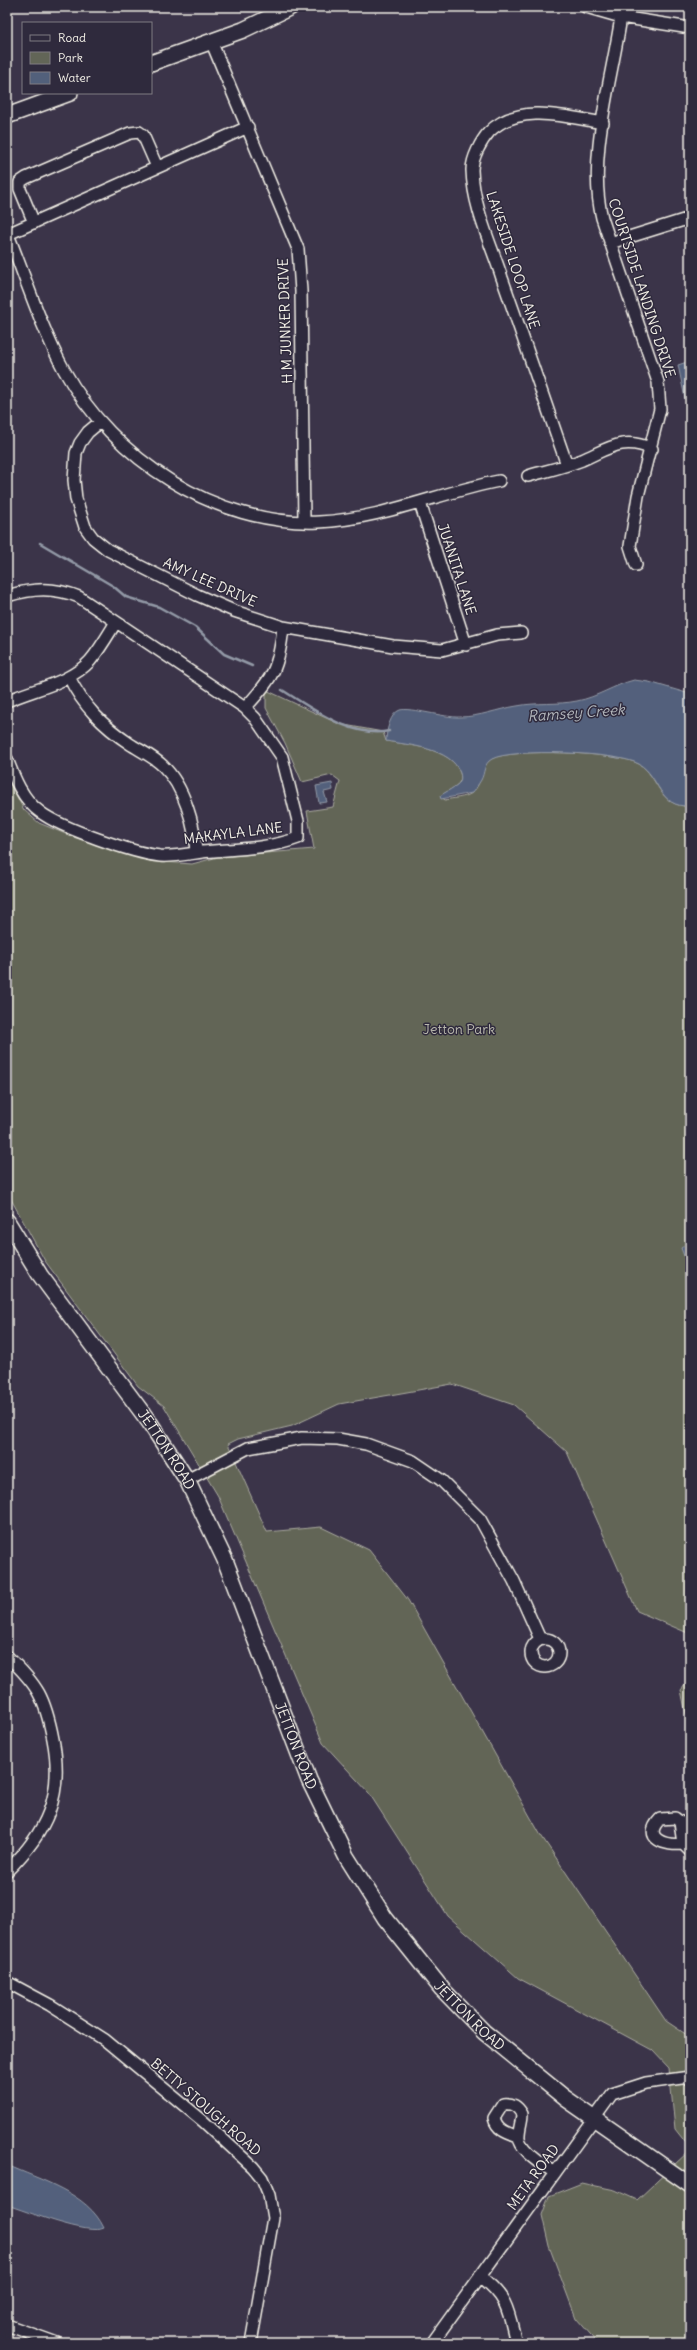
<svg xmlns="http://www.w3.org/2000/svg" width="697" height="2350" font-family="Delius,sans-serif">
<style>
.green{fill:#626557;stroke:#ababa0}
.water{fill:#52607b;stroke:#939aa7}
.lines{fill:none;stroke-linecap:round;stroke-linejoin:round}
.stream{stroke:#939aa7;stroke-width:2.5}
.street-casing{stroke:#f4f1e8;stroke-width:14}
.secondary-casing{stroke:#f4f1e8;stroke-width:18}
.street{stroke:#2f2a3d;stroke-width:11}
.secondary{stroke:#2f2a3d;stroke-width:15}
.labels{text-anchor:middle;stroke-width:3;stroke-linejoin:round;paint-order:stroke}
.street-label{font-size:14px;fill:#f4f1e8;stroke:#2f2a3d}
.park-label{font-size:14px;fill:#bab9ae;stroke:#2f2a3d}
.water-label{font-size:15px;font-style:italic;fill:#b3b7bc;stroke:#2f2a3d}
</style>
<rect width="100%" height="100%" fill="#3b3449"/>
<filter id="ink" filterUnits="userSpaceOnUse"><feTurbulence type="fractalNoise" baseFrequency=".025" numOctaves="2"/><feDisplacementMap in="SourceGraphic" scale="8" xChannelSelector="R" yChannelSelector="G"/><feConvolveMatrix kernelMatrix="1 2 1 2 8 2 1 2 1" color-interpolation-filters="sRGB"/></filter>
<g filter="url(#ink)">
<!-- green -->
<path class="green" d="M 266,690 L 339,724 L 383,732 L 386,741 C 408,745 452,748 460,773 C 461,776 461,778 460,781 C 457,787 446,792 440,796 L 445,800 C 453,798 465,798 472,793 C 483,784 480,766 491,759 C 511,748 618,752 639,764 C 659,776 658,808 690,806 L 690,1242 L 686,1244 L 684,1256 L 690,1260 L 690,1634 L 637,1611 L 567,1452 L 514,1405 L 452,1384 L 339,1404 L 292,1426 L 238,1439 L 228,1444 L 267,1532 L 321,1527 L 369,1550 L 408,1600 L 540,1834 L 666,2021 L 690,2037 L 690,2148 L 675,2129 L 669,2068 L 652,2050 L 518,1978 L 448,1916 L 369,1793 L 323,1743 L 218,1496 L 164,1406 L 138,1386 L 45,1261 L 7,1192 L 7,778 L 24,810 L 39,823 L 73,837 L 150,861 L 192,864 L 218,857 L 314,849 L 307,811 L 333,807 L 340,781 L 332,775 L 302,782 L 285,743 L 266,708 Z
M 690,1679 L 690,1719 L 686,1714 L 681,1690 Z
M 690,2150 L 690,2343 L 598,2343 L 576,2318 L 549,2246 L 542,2215 L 549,2196 L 582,2183 L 615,2190 L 637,2200 Z"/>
<!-- water -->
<path class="water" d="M 690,361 L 690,407 L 686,403 L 678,365 Z
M 634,680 L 649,682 L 690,694 L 690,806 C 658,808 660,776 639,764 C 618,752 511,748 492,759 C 483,764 485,773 481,780 C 478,785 475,789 472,793 L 441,799 L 440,796 C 445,792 456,787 460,782 C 461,779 461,776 460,773 C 452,748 408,745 386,741 C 386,732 390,713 400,710 C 410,707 445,718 460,717 C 479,717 498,709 517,706 C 537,702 558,705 577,701 C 598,697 614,685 634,680 Z
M 332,783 L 333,790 L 324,792 L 327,802 L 319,803 L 316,786 Z
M 690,1242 L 690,1260 L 684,1256 L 681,1248 Z
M 7,2165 C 40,2180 88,2193 104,2228 C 89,2236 26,2211 7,2205 Z"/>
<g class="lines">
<!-- stream -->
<path class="stream" d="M 40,543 L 113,586 L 126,597 L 159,607 L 195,627 L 224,654 L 252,666
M 282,690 C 312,708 352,739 389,731"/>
<!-- street casing -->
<g class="street-casing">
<path id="street" d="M 586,7 L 621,17 L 690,28
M 621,17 C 612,79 587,158 602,218 L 658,382 L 660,409 L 638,496 L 630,546 L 636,565
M 211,41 L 298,249 L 301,291 L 304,521
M 34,223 L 20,189 L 20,182 L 26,178 L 130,133 L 139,132 L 143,135 L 157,167
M 7,232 C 25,276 41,328 64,370 C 113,459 215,526 319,522 C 382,519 438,493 499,481
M 8,234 L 248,127
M 610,243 L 687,219 L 690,216
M 100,422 L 88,432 L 80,443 L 76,453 L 74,480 L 76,499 L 85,527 L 93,538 L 108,550 L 197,595 L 234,611 L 283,627 L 393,646 L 442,650 L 497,635 L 521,633
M 567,465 C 545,402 524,340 502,278 C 491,244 473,207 472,170 C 472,158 481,141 489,132 C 518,102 568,117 603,123
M 528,476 C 546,471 564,467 582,460 C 608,449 622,436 652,449
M 420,503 L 466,645
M 7,596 C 33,588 54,587 79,597 L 245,708 L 255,718 L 282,757 L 298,821 L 298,838 C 269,849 233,849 202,852 C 188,854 173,857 160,856 C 133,853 61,828 40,812 C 23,800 14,778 7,759
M 69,677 C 83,706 103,726 130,744 C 141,751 154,757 163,766 C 184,786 195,825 196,853
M 7,701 C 34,689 70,683 90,661 C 100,649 108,635 116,622
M 245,708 C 273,678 279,668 283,627
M 187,1480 L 248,1448 L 302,1438 L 338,1439 L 366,1444 L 413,1461 L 441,1480 L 480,1519 L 514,1581 L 540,1639
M531 1653a14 14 0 1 1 28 0a14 14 0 1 1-28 0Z
M 7,1656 C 38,1685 45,1698 53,1739 C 64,1795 47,1832 7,1871
M 683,1844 C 666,1846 641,1839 660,1819 L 675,1818 L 680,1822 L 683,1844 L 690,1851
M 7,1982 L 50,2005 L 105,2040 L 203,2121 L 253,2167 L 262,2178 L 269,2195 L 273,2218 L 251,2343
M 518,2137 C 507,2133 497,2130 494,2118 L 503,2104 C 513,2103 517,2106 522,2114 C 522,2121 519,2128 519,2135 C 517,2149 545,2166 555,2173
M 480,2276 C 508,2298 508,2309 516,2343
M 7,2325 L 57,2343
M 432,2343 L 612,2094 L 646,2083 L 690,2077"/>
</g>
<!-- secondary casing -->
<g class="secondary-casing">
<g id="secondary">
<path d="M 151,63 L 243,30 L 291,7"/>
<path d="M 7,116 L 70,93"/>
<path id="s1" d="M 7,1221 L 40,1275 L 150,1423 L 187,1480 L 225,1560 L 309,1780 L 346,1856 L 385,1918 L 442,1989 L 484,2032 L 565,2098 L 690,2185"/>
</g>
</g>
<!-- street -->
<use href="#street" class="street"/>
<!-- secondary -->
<use href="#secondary" class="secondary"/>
</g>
</g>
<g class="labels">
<!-- street labels -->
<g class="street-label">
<text transform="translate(513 260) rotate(72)" y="5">LAKESIDE LOOP LANE</text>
<text transform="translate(642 288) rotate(72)" y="5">COURTSIDE LANDING DRIVE</text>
<text transform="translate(285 321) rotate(-92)" y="5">H M JUNKER DRIVE</text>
<text transform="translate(457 569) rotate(72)" y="5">JUANITA LANE</text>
<text transform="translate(210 582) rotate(24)" y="5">AMY LEE DRIVE</text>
<text transform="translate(233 833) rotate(-7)" y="5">MAKAYLA LANE</text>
<text dy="5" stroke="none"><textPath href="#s1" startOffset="279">JETTON ROAD</textPath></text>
<text dy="5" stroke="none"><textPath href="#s1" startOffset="603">JETTON ROAD</textPath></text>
<text dy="5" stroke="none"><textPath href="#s1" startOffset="927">JETTON ROAD</textPath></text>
<text transform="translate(206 2107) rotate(41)" y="5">BETTY STOUGH ROAD</text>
<text transform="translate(533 2177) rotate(-54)" y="5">META ROAD</text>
</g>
<!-- park labels -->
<g class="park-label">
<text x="459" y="1034">Jetton Park</text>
</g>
<!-- water labels -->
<g class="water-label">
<text transform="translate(576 713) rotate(-4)" y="5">Ramsey Creek</text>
</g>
</g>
<!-- margin -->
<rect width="697" height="2350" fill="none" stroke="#2f2a3d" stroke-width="24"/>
<rect x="12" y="12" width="673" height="2326" fill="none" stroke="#f4f1e8" stroke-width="1.5" filter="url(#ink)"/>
<!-- legend -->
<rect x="22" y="22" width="130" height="72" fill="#2f2a3d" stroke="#7e7a81"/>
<rect x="30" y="35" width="20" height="6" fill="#2f2a3d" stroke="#7e7a81"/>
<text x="58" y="42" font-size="12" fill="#f4f1e8">Road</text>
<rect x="30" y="52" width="20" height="12" fill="#626557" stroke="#7e7a81"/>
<text x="58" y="62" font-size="12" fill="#f4f1e8">Park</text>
<rect x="30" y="72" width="20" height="12" fill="#52607b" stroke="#7e7a81"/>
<text x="58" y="82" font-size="12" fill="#f4f1e8">Water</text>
</svg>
